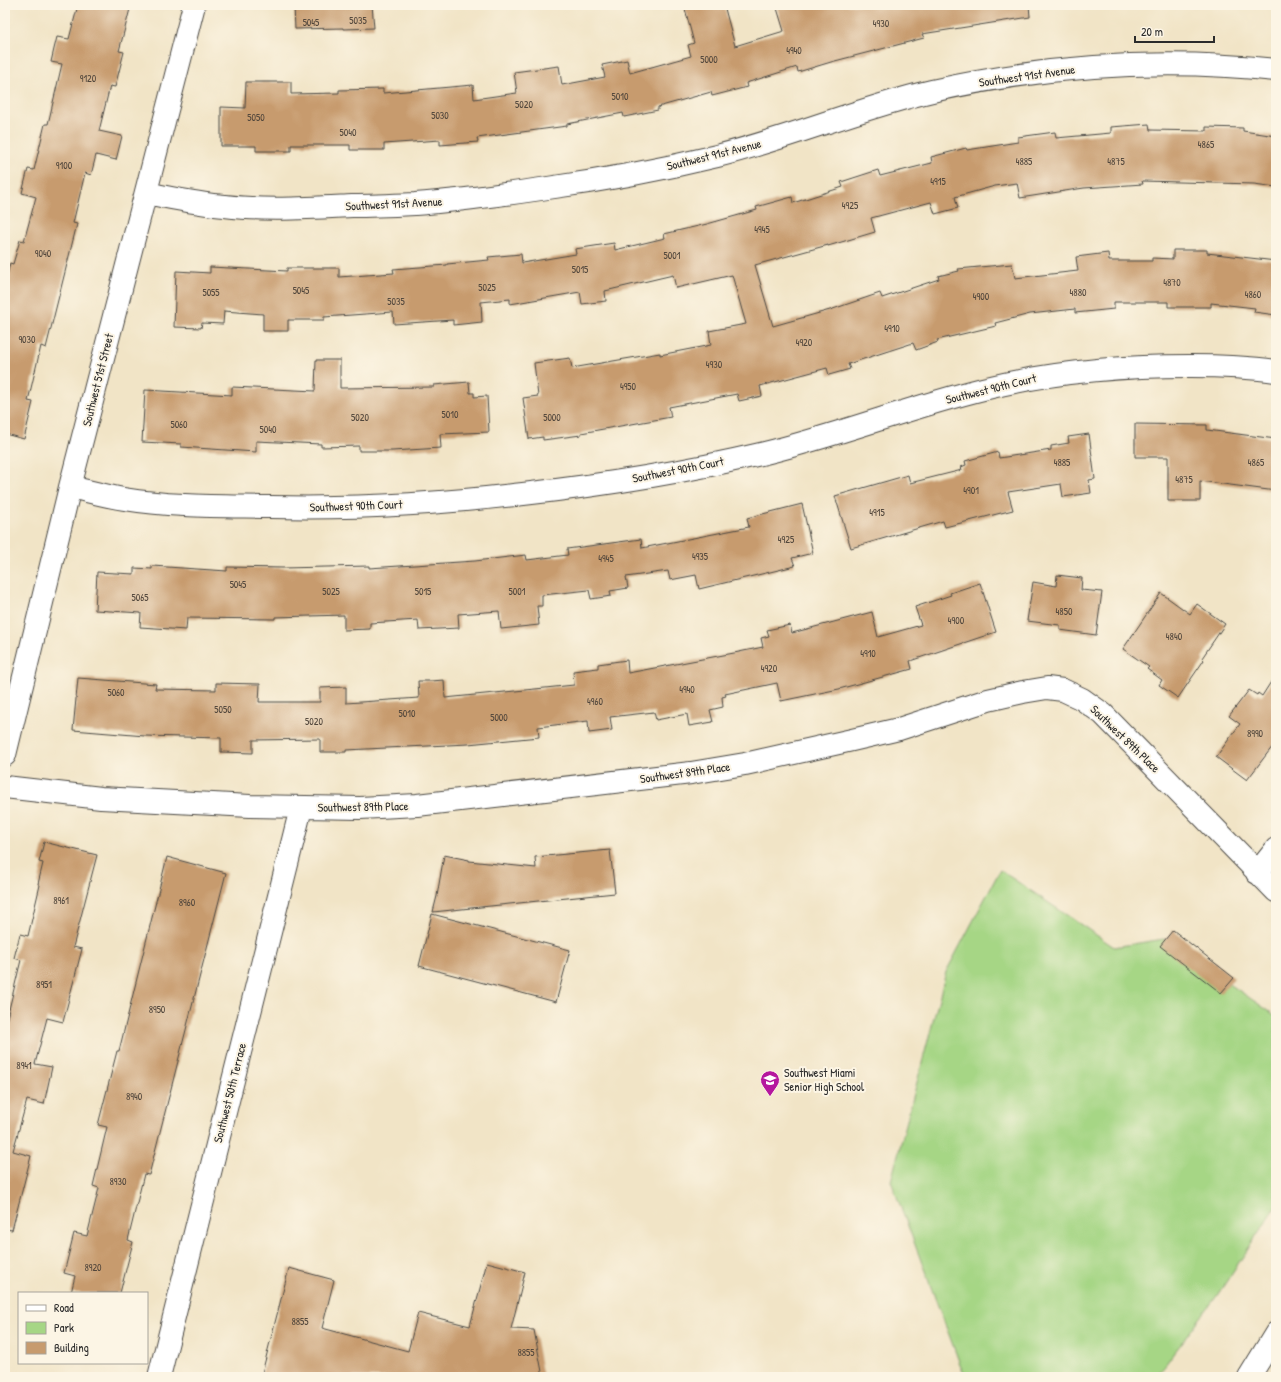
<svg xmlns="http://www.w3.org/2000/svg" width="1281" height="1382" font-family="'Patrick Hand',sans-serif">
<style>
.green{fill:#a6d685;stroke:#688058}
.building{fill:#c79b6e}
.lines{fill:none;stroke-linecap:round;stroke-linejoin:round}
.street-casing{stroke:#494742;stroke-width:24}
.secondary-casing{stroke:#494742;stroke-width:24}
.street{stroke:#fff;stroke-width:22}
.secondary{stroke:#fff;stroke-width:22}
.labels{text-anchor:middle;stroke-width:4;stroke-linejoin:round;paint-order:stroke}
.number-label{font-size:10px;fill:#52473c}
.street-label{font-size:12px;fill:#2b2b2b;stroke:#fcf5e5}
.poi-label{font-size:12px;fill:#2b2b2b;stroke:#fcf5e5;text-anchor:start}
</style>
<rect width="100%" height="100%" fill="#fcf5e5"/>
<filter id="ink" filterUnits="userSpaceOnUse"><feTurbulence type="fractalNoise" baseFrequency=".025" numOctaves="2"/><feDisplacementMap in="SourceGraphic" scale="8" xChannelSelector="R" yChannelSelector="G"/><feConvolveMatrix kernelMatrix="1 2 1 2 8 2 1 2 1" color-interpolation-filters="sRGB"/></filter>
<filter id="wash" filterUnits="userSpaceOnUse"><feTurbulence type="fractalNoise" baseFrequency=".012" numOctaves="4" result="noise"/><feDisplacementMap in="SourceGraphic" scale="16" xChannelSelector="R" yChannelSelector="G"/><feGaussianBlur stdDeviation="0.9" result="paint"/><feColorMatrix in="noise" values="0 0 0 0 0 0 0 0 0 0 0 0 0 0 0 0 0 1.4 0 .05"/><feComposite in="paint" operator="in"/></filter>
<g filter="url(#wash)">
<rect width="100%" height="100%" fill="#f1e4c6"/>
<!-- green -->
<path class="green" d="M 1000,870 L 1114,947 L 1164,939 L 1276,1016 L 1276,1207 L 1216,1297 L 1156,1377 L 975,1377 L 963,1372 L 891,1181 L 946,972 Z"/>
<g id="blocks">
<!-- building -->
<path class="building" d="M 78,5 L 131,5 L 119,51 L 124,52 L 115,87 L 110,86 L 99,131 L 122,136 L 116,160 L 96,155 L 91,175 L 85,173 L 73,223 L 77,224 L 46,348 L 41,346 L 28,401 L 33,402 L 24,439 L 5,434 L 5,284 L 10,263 L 13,264 L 20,240 L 24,241 L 36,197 L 22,193 L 28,169 L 34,170 L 45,124 L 48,124 L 62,64 L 51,62 L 54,49 L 57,37 L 69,39 Z
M 294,5 L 372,5 L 374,28 L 343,29 L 343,28 L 295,29 Z
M 684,5 L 724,5 L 735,46 L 784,31 L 776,5 L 1029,5 L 1030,17 L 922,34 L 924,38 L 831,62 L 798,72 L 797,67 L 746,83 L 747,87 L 712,96 L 711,92 L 658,107 L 658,110 L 624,117 L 623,113 L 567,124 L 567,126 L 477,138 L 478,142 L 440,145 L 440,140 L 384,144 L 384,150 L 350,150 L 350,145 L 291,145 L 291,151 L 256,151 L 256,146 L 221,146 L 221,107 L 245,108 L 246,82 L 291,82 L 291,94 L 339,93 L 339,90 L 383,89 L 383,93 L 473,85 L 474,99 L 517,93 L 514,72 L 559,66 L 562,85 L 605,77 L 602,65 L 627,60 L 630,73 L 691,56 L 688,45 L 694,43 Z
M 1149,124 L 1150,130 L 1206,131 L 1206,127 L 1243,128 L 1243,131 L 1276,136 L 1276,187 L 1254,184 L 1142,181 L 1143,184 L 1084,188 L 1020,198 L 1017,183 L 995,186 L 955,197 L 958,208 L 935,214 L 931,202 L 871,218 L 875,232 L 828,246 L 828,245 L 755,265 L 773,326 L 830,310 L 880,293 L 882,298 L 939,279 L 938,276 L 959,271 L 958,269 L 1012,264 L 1015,278 L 1078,271 L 1076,257 L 1108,253 L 1109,261 L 1152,261 L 1152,258 L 1173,259 L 1173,250 L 1207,250 L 1207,253 L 1276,261 L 1276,315 L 1254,312 L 1255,308 L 1211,303 L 1211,307 L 1168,307 L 1168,302 L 1114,302 L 1114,309 L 1075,313 L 1075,309 L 1030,314 L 995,323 L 996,326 L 937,340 L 938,342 L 916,350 L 913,343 L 848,364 L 850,369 L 829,375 L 827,368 L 760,386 L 762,396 L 739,401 L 737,394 L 669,407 L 671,417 L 581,433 L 581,435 L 543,440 L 543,437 L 529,439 L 523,398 L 538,396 L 534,363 L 570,358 L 572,368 L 660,353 L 660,355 L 711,345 L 709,331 L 746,324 L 732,275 L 676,288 L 673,275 L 605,291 L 606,301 L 582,304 L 580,292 L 510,304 L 510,299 L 481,302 L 482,322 L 453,325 L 453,320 L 394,324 L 393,312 L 324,317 L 324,320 L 288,320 L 288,331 L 263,331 L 263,314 L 224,311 L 223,324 L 202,323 L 201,328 L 174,327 L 176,271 L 210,273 L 210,267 L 287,271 L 287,268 L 339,268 L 339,277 L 394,273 L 393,269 L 447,265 L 447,264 L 489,260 L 488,257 L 521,254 L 522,263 L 576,254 L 575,249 L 614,243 L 615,250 L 665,238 L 664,234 L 707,224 L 757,210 L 756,207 L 792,197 L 793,203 L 843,187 L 841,182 L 878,170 L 880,176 L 932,163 L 931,157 L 966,148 L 967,150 L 1018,142 L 1018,137 L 1055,132 L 1056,138 L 1111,133 L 1111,127 Z
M 316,360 L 340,360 L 340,388 L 434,387 L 434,385 L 469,382 L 470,393 L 474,393 L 474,397 L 487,396 L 489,432 L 440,434 L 441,448 L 392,451 L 359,451 L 359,446 L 321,447 L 321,444 L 256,441 L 256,452 L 181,447 L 181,444 L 142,442 L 145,390 L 232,395 L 232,387 L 315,391 Z
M 1135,424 L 1207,425 L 1207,430 L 1276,439 L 1276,491 L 1200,481 L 1200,501 L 1168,501 L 1168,457 L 1135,457 Z
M 1089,434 L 1095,479 L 1089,480 L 1091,493 L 1063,497 L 1061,484 L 1008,492 L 1013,510 L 945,527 L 943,521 L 851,548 L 835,496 L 908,475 L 910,483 L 962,470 L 961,467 L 966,465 L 965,461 L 998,452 L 999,458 L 1051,450 L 1051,446 L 1069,443 L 1068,437 Z
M 802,504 L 813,553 L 792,558 L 795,566 L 699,589 L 696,575 L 670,580 L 668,571 L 626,577 L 628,588 L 610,591 L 611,596 L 591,599 L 589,590 L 542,595 L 542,606 L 537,606 L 539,625 L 501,629 L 499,611 L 458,614 L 459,628 L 419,630 L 418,620 L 370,623 L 370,629 L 344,630 L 344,615 L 275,617 L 275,619 L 187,618 L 186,630 L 140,627 L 141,613 L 95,610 L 97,572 L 134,574 L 134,568 L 152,569 L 152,566 L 227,571 L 227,567 L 283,568 L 369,566 L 369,568 L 475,561 L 526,555 L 527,560 L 568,555 L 567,549 L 641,539 L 642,548 L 749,527 L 747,518 Z
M 1057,575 L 1082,578 L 1081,590 L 1102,592 L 1096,635 L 1060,630 L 1060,625 L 1027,621 L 1033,582 L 1056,586 Z
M 980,583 L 996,632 L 910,661 L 912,669 L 839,689 L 781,701 L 777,683 L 725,694 L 726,696 L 722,697 L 723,707 L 710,710 L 713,722 L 689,726 L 687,714 L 656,720 L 654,712 L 610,717 L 612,730 L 589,733 L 588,721 L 538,727 L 539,737 L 468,744 L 346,750 L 346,752 L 320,752 L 320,739 L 253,740 L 253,753 L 221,752 L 221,738 L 145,736 L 73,730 L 78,678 L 156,684 L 155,689 L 216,690 L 216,683 L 260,684 L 259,702 L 320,702 L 320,688 L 346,687 L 346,703 L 419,698 L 418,681 L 431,681 L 444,680 L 445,698 L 545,688 L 574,685 L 573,671 L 598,668 L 598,664 L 627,660 L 628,673 L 734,653 L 763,647 L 761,638 L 769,636 L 767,630 L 790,625 L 792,633 L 872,612 L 878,637 L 921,625 L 915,607 L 951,595 L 950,593 Z
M 1161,593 L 1190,614 L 1197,604 L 1225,624 L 1202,658 L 1204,660 L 1178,698 L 1159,685 L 1162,680 L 1147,669 L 1149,667 L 1123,649 Z
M 1276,674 L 1276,742 L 1247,780 L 1216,757 L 1240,724 L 1229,716 L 1249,690 L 1257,695 L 1258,693 L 1262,696 Z
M 44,842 L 97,855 L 73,947 L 82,949 L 63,1022 L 47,1018 L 35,1064 L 52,1067 L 44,1104 L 27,1100 L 13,1151 L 31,1156 L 12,1230 L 5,1229 L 5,1026 L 21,960 L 14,958 L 20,934 L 28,936 L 40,885 L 38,884 L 43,863 L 39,862 Z
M 610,850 L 615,893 L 433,912 L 437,896 L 444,855 L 469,860 L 469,861 L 536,868 L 535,857 Z
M 167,857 L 226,873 L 149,1175 L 144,1174 L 128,1240 L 133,1242 L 120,1293 L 71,1293 L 75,1276 L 64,1273 L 74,1233 L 87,1236 L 99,1188 L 93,1186 L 107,1127 L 98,1125 L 117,1051 L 119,1051 Z
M 432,914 L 570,950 L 556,1002 L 419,966 Z
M 1173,930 L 1234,978 L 1221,993 L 1160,946 Z
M 487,1262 L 525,1272 L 511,1329 L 534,1330 L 543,1377 L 261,1377 L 289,1268 L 334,1280 L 322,1328 L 408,1351 L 418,1313 L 470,1326 Z"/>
</g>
</g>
<g filter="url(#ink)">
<use href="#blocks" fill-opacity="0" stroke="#494742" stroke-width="1"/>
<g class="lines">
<!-- street casing -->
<g class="street-casing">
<path id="street" d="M 146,193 C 172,198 198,204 225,206 C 265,211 311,208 352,206 C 373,206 394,205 415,204 C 457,201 500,195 541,189 C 600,181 659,170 717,156 C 790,138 859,108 932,91 C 1044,66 1162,58 1276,70
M 70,487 C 88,491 106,496 124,499 C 173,507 223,506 271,507 C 356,509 439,504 523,494 C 604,485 685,472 765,453 C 839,435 910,407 983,389 C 1051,372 1120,366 1190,366 C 1219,366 1247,367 1276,371
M 5,755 L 70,487 L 194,5
M 5,787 L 101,798 L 250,806 L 360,808 L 417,805 L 691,773 L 745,764 L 852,740 L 899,729 L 988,700 L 1023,692 L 1047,688 L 1063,690 L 1082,699 L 1103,714 L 1276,891
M 1257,873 L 1276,849
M 159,1377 L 301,808"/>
</g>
<!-- secondary casing -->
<g class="secondary-casing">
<path id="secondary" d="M 1249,1377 L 1276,1333"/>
</g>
<!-- street -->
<use href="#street" class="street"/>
<!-- secondary -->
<use href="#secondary" class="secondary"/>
</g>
</g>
<!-- icons -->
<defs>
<g id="school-pin" transform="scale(1)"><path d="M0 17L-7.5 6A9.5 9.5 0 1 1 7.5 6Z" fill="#b5179e" stroke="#fcf5e5"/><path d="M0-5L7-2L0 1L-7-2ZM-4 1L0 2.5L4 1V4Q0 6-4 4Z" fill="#fff"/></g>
</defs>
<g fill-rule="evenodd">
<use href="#school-pin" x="770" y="1080"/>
</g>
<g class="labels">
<!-- number labels -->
<g class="number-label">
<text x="358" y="24">5035</text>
<text x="311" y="26">5045</text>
<text x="881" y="27">4930</text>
<text x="794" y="54">4940</text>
<text x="709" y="63">5000</text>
<text x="88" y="82">9120</text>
<text x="620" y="100">5010</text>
<text x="524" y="108">5020</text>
<text x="440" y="119">5030</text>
<text x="256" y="121">5050</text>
<text x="348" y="136">5040</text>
<text x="1206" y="148">4865</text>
<text x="1024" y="165">4885</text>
<text x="1116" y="165">4875</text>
<text x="64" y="169">9100</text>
<text x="938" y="185">4915</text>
<text x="850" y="209">4925</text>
<text x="762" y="233">4945</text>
<text x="43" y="257">9040</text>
<text x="672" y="259">5001</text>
<text x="580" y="273">5015</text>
<text x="1172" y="286">4870</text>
<text x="487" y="291">5025</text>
<text x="301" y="294">5045</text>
<text x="211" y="296">5055</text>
<text x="1078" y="296">4880</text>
<text x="1253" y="298">4860</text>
<text x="981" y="300">4900</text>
<text x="396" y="305">5035</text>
<text x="892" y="332">4910</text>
<text x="27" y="343">9030</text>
<text x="804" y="346">4920</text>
<text x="714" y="368">4930</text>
<text x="628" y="390">4950</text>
<text x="450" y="418">5010</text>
<text x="360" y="421">5020</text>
<text x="552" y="421">5000</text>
<text x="179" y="428">5060</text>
<text x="268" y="433">5040</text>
<text x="1062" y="466">4885</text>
<text x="1256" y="466">4865</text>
<text x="1184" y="483">4875</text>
<text x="971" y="494">4901</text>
<text x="877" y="516">4915</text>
<text x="786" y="543">4925</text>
<text x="700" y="560">4935</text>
<text x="606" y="562">4945</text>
<text x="238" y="588">5045</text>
<text x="331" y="595">5025</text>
<text x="423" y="595">5015</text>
<text x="517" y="595">5001</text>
<text x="140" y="601">5065</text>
<text x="1064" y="615">4850</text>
<text x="956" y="624">4900</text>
<text x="1174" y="640">4840</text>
<text x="868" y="657">4910</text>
<text x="769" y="672">4920</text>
<text x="687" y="693">4940</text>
<text x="116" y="696">5060</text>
<text x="595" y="705">4960</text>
<text x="223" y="713">5050</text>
<text x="407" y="717">5010</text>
<text x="499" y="721">5000</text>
<text x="314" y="725">5020</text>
<text x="1255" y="737">8990</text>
<text x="61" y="904">8961</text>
<text x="187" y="906">8960</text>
<text x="44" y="988">8951</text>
<text x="157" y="1013">8950</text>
<text x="24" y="1069">8941</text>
<text x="134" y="1100">8940</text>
<text x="118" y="1185">8930</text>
<text x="93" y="1271">8920</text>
<text x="300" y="1325">8855</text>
<text x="526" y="1356">8855</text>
</g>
<!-- street labels -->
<g class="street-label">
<text transform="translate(1027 76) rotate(-8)" y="4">Southwest 91st Avenue</text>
<text transform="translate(714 155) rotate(-14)" y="4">Southwest 91st Avenue</text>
<text transform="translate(394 204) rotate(-3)" y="4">Southwest 91st Avenue</text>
<text transform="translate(98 380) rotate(-76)" y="4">Southwest 51st Street</text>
<text transform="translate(991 389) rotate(-14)" y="4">Southwest 90th Court</text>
<text transform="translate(678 470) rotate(-11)" y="4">Southwest 90th Court</text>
<text transform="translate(356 506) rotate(-2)" y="4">Southwest 90th Court</text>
<text transform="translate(1125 739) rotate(44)" y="4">Southwest 89th Place</text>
<text transform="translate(685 773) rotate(-8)" y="4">Southwest 89th Place</text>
<text transform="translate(363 807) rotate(-1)" y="4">Southwest 89th Place</text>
<text transform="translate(230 1093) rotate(-76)" y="4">Southwest 50th Terrace</text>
</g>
<!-- poi labels -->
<g class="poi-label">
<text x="784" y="1077">Southwest Miami<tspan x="784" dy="14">Senior High School</tspan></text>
</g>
</g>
<!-- margin -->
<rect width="1281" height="1382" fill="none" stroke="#fcf5e5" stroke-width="20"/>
<!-- legend -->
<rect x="18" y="1292" width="130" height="72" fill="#fcf5e5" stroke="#a8a49b"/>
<rect x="26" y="1305" width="20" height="6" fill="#ffffff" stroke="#a8a49b"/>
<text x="54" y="1312" font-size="12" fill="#2b2b2b">Road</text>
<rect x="26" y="1322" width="20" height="12" fill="#a6d685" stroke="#a8a49b"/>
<text x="54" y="1332" font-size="12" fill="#2b2b2b">Park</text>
<rect x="26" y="1342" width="20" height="12" fill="#c79b6e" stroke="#a8a49b"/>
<text x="54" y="1352" font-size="12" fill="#2b2b2b">Building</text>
<!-- scale -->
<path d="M1135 36v6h79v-6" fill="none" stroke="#2b2b2b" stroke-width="2"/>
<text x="1141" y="36" font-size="12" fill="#2b2b2b" stroke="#fcf5e5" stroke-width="3" paint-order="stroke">20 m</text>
</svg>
